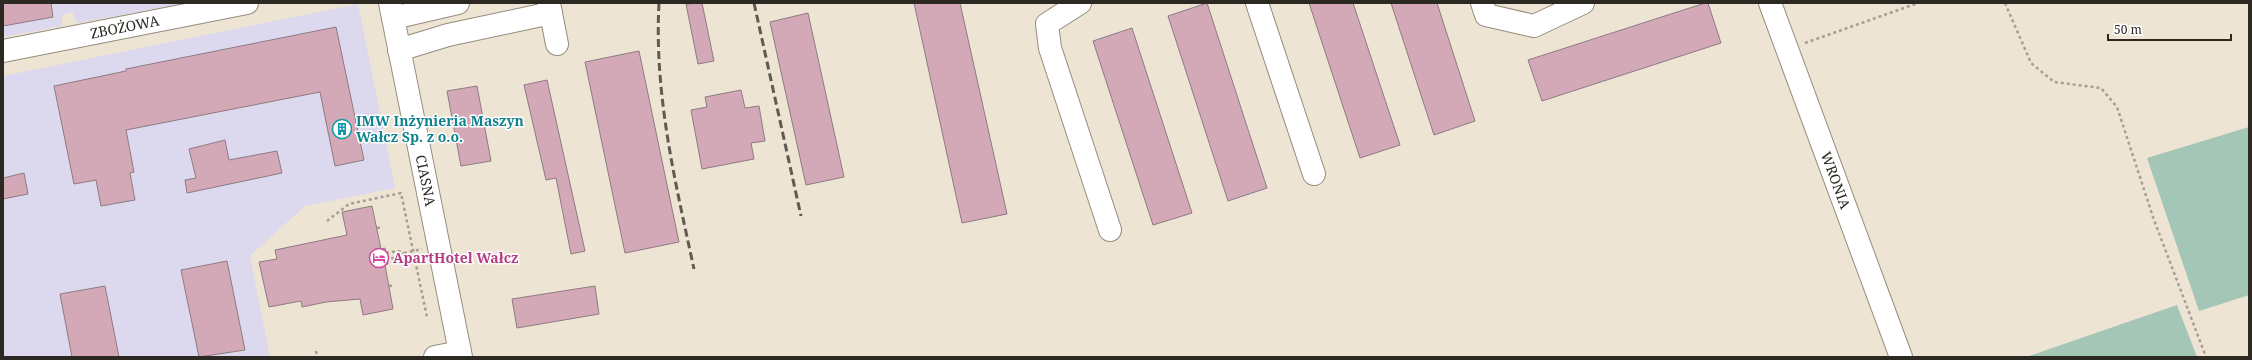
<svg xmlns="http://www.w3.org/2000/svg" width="2252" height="360" font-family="'Noto Serif',serif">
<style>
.industrial{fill:#dcd8ee}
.green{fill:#a3c6b6}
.building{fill:#d3a9b7;stroke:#8d7b81}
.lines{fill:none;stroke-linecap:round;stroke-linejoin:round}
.minor-casing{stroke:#958c7d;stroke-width:24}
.path{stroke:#a79f93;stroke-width:2.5;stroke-dasharray:3 3;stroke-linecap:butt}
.minor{stroke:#fff;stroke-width:22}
.rail{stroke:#605a51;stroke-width:3;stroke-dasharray:8 4;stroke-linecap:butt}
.labels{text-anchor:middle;stroke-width:3;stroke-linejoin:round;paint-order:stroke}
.street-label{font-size:14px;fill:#2c2822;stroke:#fff}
.culture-label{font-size:14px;font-weight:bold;fill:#0d838f;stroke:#fff;text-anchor:start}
.hotel-label{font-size:14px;font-weight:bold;fill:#b23c85;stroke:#fff;text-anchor:start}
</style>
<rect width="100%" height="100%" fill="#eee4d4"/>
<!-- industrial -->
<path class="industrial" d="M 3,3 L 186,3 L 77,23 L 72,12 L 62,15 L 62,26 L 3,37 Z
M 358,4 L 395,188 L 305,206 L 250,256 L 270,357 L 3,357 L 3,76 Z"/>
<!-- green -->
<path class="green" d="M 2249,127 L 2249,295 L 2199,311 L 2147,158 Z
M 2177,305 L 2197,357 L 2026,357 Z"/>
<!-- building -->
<path class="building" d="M 3,3 L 51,3 L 53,17 L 3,26 Z
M 702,3 L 714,61 L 698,64 L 686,4 Z
M 914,3 L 960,3 L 1007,214 L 962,223 Z
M 1207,3 L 1267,188 L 1228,201 L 1168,16 Z
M 1309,3 L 1353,3 L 1400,145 L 1360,158 Z
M 1391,3 L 1437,3 L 1475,121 L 1434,135 Z
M 1705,3 L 1708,3 L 1721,43 L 1542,101 L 1528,60 Z
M 808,13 L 844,177 L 806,185 L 770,22 Z
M 336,27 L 364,160 L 335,166 L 320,92 L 126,130 L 134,172 L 130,173 L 135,200 L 101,206 L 96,180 L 74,184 L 54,86 L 126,71 L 126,69 Z
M 1132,28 L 1192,213 L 1153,225 L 1093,41 Z
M 639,51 L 679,242 L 625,253 L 585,62 Z
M 547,80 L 585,251 L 571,254 L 556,178 L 546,180 L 524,85 Z
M 477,86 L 491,161 L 461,166 L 447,91 Z
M 741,90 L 745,108 L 759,106 L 765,141 L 751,143 L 754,159 L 702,169 L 691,110 L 707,107 L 705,97 Z
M 225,140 L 229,160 L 277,151 L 282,173 L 187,193 L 185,180 L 196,178 L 189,149 Z
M 24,173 L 28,194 L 3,199 L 3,178 Z
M 372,206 L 381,249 L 385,248 L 388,264 L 385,265 L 393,309 L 363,315 L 360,299 L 326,302 L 302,307 L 301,301 L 269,307 L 259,262 L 277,259 L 275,250 L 347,235 L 342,212 Z
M 227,261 L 245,350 L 199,357 L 181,270 Z
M 105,286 L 119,357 L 72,357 L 60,294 Z
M 595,286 L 599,314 L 517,328 L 512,299 Z"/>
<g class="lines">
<!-- minor casing -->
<g class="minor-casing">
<g id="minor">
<path id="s1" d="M 390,3 L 461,357"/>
<path d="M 549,3 L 557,44"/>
<path d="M 1080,3 L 1047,24 L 1050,48 L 1110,230"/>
<path d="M 1257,3 L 1314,174"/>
<path d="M 1482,3 L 1486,15 L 1534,26 L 1583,3"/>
<path id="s2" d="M 1770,3 L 1901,357"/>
<path d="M 393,18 L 458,3"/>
<path d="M 399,50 L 448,35 L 551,13"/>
<path id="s3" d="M 3,51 L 247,3"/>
<path d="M 435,357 L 460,352"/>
</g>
</g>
<!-- path -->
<path class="path" d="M 2005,3 L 2031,63 L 2054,82 L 2101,88 L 2117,107 L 2154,220 L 2206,357
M 1805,43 L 1918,3
M 327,221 L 349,204 L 401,193 L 427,317
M 377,228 L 382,227
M 386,253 L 398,251 L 404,253 L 400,257 L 387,259
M 404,253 L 422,249
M 389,286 L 395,285
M 316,351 L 317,357"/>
<!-- minor -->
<use href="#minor" class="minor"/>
<!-- rail -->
<path class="rail" d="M 659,3 C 654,94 675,181 694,269
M 754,3 L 801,216"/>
</g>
<!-- icons -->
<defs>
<g id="building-ring" transform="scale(1)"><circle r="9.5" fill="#fff" stroke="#0f9aa8" stroke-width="1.5"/><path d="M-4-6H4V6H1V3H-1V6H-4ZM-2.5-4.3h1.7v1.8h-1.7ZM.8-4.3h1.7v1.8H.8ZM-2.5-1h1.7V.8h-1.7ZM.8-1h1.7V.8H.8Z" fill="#0f9aa8"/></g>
<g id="hotel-ring" transform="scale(1)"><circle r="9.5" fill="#fff" stroke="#d1479c" stroke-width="1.5"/><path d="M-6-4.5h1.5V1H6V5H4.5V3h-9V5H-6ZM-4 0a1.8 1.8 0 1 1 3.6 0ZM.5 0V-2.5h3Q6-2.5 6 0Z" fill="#d1479c"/></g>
</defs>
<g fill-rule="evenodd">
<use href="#building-ring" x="342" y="129"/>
<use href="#hotel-ring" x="379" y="258"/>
</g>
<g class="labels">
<!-- street labels -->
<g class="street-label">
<text dy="5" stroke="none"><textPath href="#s3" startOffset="124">ZBOŻOWA</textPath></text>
<text dy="5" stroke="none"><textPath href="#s1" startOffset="181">CIASNA</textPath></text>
<text dy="5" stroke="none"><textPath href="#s2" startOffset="189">WRONIA</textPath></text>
</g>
<!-- culture labels -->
<g class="culture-label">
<text x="356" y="126">IMW Inżynieria Maszyn<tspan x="356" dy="16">Wałcz Sp. z o.o.</tspan></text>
</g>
<!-- hotel labels -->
<g class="hotel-label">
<text x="393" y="263">ApartHotel Wałcz</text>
</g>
</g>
<!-- border -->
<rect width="2252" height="360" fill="none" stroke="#2c2822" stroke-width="8"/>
<!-- scale -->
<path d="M2108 34v6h123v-6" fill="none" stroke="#2c2822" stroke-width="2"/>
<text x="2114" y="34" font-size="12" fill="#2c2822" stroke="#ffffff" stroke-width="3" paint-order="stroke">50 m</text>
</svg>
